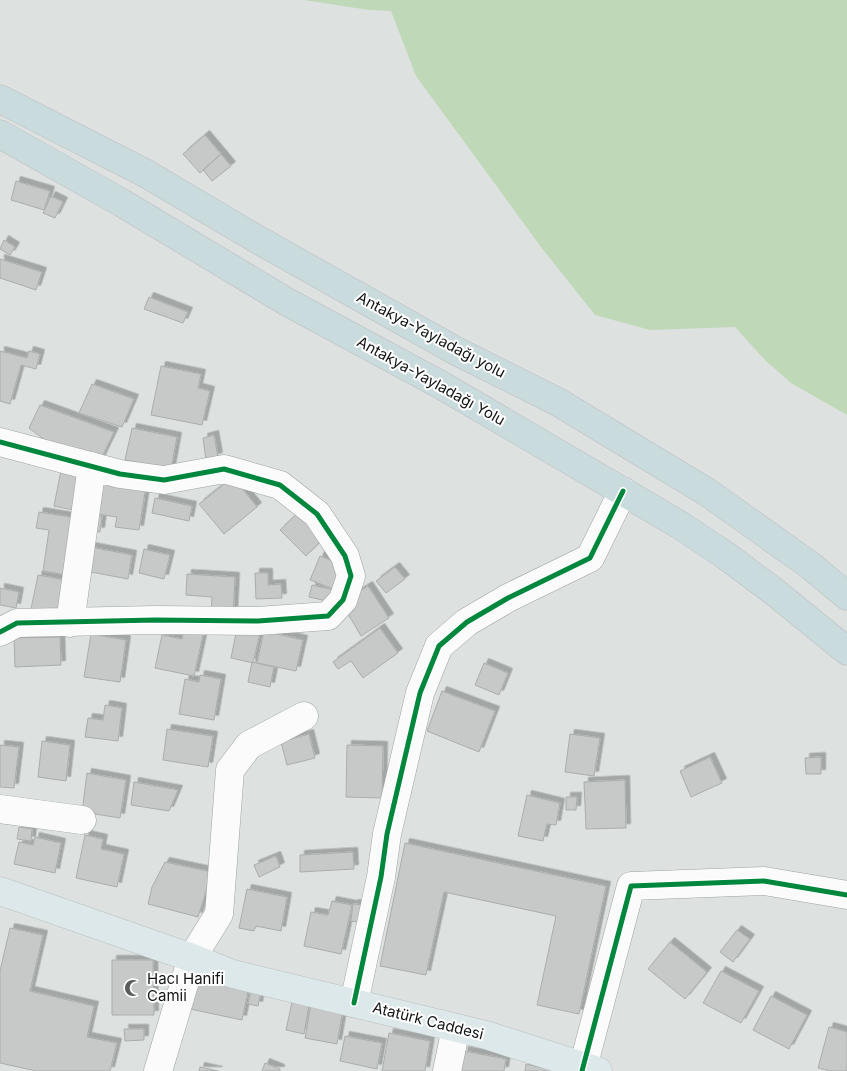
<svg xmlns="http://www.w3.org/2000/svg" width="847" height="1071" font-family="Inter,sans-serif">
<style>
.green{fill:#bfd8b7}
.building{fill:#c6c9c8;stroke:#aaadac;filter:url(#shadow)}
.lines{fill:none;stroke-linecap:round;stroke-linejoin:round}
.minor-casing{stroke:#9ea2a1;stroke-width:29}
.major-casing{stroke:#bbbdbd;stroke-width:29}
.highway-casing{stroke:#bbbdbd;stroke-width:29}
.minor{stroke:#fafbfa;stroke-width:28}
.major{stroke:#dde8ea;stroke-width:28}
.highway{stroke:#cadbde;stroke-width:28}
.cycleway-casing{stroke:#fff;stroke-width:8}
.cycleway{stroke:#00873e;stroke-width:5}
.labels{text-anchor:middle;stroke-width:4;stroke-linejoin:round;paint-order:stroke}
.street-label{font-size:15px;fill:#131515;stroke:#fff}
.poi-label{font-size:15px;fill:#131515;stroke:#fff;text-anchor:start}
</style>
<defs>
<filter id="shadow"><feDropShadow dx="4.5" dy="-4.5" stdDeviation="0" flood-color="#0004"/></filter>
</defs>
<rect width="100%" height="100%" fill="#dde2e1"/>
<!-- green -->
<path class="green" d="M 304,0 L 847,0 L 847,415 L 791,383 L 765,360 L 735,327 L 650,330 L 595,315 L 541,247 L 416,76 L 391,11 L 369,10 Z"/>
<!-- building -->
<path class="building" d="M 205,135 L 221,154 L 200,173 L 183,154 Z
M 221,154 L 231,166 L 212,181 L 203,170 Z
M 16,181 L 50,191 L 44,210 L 11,200 Z
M 51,196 L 63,202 L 55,218 L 43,213 Z
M 4,240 L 15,247 L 10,255 L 0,249 Z
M 0,259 L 42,272 L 36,290 L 0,278 Z
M 149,297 L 188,312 L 183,323 L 144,309 Z
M 0,351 L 27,358 L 29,351 L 40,354 L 36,369 L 21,365 L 10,404 L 0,401 Z
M 161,366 L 201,374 L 198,388 L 210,391 L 202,425 L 151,415 Z
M 92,384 L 134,399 L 122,427 L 79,413 Z
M 40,405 L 114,432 L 100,461 L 50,444 L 29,428 Z
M 132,428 L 177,437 L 171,469 L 125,460 Z
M 214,435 L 218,457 L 206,460 L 203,438 Z
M 61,470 L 86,475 L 78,511 L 54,506 Z
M 233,477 L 257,507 L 224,534 L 199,504 Z
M 96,479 L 146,486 L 139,530 L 115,527 L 117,517 L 91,513 Z
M 155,498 L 192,506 L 189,521 L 152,513 Z
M 39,512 L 76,518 L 67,575 L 43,571 L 49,530 L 36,528 Z
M 298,513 L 323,539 L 306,556 L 280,530 Z
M 89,514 L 102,516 L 100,532 L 86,530 Z
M 85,546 L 132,555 L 128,579 L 80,570 Z
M 144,549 L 170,555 L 164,579 L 139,573 Z
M 320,556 L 346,566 L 336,590 L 310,580 Z
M 395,567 L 405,579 L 386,593 L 376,581 Z
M 255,573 L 268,573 L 268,585 L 281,584 L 282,598 L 256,599 Z
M 187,574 L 235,577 L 233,616 L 211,614 L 212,597 L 186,595 Z
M 38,575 L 66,580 L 58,615 L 31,609 Z
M 312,585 L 334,590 L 331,602 L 309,597 Z
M 368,586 L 389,618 L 361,636 L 348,614 L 354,610 L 347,599 Z
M 0,588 L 19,592 L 16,608 L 0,605 Z
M 185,626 L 204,630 L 194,676 L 155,668 L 162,635 L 182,639 Z
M 237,628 L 260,633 L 253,663 L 231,658 Z
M 380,628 L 398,653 L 363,678 L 351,661 L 338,669 L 333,662 Z
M 264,631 L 303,640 L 296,671 L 257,663 Z
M 91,634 L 126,640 L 120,682 L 84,677 Z
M 60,637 L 61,665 L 15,667 L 14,638 Z
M 252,662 L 274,667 L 270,687 L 248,682 Z
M 484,663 L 508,673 L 499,695 L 475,685 Z
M 200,675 L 221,679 L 214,720 L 179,714 L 185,679 L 199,682 Z
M 442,691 L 495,711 L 479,752 L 427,731 Z
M 105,705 L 122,708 L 118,741 L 85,737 L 88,718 L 103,720 Z
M 167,729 L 213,736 L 208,767 L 163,760 Z
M 309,734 L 315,758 L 287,765 L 281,742 Z
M 570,734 L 600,738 L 594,776 L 565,772 Z
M 42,741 L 70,745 L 66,781 L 38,777 Z
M 0,745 L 19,747 L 14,788 L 0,787 Z
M 347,745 L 383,746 L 382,798 L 346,797 Z
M 710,757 L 722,783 L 691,797 L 680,771 Z
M 821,757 L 821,774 L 806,774 L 805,758 Z
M 87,773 L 126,780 L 120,818 L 82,812 Z
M 625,780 L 626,828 L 586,829 L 584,782 Z
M 134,782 L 178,790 L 169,811 L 131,805 Z
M 527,795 L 560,803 L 556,825 L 547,824 L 543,841 L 518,836 Z
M 566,797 L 577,797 L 576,810 L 566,810 Z
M 19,827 L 32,829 L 31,841 L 17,839 Z
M 85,835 L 103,839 L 101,849 L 124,854 L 117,887 L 76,878 Z
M 35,837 L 61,843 L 55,873 L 14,864 L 19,842 L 33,845 Z
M 405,843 L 606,886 L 579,1014 L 537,1005 L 556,916 L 444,892 L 426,975 L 380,966 Z
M 353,852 L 354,869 L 300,872 L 300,855 Z
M 276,856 L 280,867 L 259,877 L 254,865 Z
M 165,862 L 212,872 L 198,917 L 148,904 L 152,887 Z
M 247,889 L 287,897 L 281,931 L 256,926 L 254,931 L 239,928 Z
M 332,901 L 352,905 L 341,954 L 304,946 L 311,912 L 328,915 Z
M 353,904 L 365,905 L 363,923 L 351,921 Z
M 10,928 L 43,935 L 30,991 L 94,1006 L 87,1037 L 117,1043 L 110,1071 L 36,1071 L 0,1063 L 0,971 Z
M 737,930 L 750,939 L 733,962 L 720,952 Z
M 670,942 L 707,972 L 685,999 L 648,969 Z
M 112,960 L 153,960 L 154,1015 L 112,1015 Z
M 198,971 L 250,982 L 242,1020 L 190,1009 Z
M 721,971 L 759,991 L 741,1023 L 703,1003 Z
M 251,990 L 261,992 L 258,1006 L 248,1004 Z
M 771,996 L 807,1015 L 789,1049 L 753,1030 Z
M 292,1002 L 309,1005 L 304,1034 L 286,1030 Z
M 311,1004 L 343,1010 L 337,1044 L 305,1038 Z
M 829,1027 L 847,1032 L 847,1071 L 830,1071 L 818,1068 Z
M 124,1029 L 144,1029 L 144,1040 L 125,1041 Z
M 389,1033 L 430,1041 L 425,1071 L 382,1071 Z
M 345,1036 L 382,1043 L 377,1069 L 340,1061 Z
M 464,1051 L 506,1059 L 504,1071 L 460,1071 Z
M 265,1063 L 280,1069 L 280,1071 L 262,1071 Z
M 526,1064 L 555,1071 L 525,1071 Z
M 200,1067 L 218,1071 L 199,1071 Z"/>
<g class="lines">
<!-- minor casing -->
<g class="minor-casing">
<path id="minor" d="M 0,442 L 120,474 L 164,480 L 224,469 L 280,485 L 317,514 L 345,556 L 351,576 L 343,600 L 328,616 L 258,621 L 155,620 L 17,623 L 0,632
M 70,623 L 92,466
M 0,809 L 82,820
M 354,1003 L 381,877 L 387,834 L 420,693 L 439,646 L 467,622 L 508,598 L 590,558 L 623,491
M 158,1071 L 192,958 L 219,914 L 230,770 L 249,745 L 304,716
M 447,1071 L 456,1028
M 582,1071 L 631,886 L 764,881 L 847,895"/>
</g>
<!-- major casing -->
<g class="major-casing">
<path id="major" d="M 0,891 L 192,958 L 233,974 L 486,1035 L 598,1071"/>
</g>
<!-- highway casing -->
<g class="highway-casing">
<path id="highway" d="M 0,99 L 145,173 L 262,242 L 456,351 L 558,402 L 707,492 L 811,566 L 847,596
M 0,134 L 122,203 L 289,303 L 441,385 L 680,525 L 725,555 L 772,590 L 847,651"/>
</g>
<!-- minor -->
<use href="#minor" class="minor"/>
<!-- major -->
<use href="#major" class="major"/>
<!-- highway -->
<use href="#highway" class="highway"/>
<!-- cycleway casing -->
<g class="cycleway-casing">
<path id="cycleway" d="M 0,442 L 120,474 L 164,480 L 224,469 L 280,485 L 317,514 L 345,556 L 351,576 L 343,600 L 328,616 L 258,621 L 155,620 L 17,623 L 0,632
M 354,1003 L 381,877 L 387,834 L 420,693 L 439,646 L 467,622 L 508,598 L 590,558 L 623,491
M 582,1071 L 631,886 L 764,881 L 847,895"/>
</g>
<!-- cycleway -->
<use href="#cycleway" class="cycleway"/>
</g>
<!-- icons -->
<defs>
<g id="mosque-bare" transform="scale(1.35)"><path d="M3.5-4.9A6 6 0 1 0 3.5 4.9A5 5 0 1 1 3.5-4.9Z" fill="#5a5d5c" stroke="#fff" stroke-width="2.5" paint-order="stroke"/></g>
</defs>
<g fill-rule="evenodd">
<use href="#mosque-bare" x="133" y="988"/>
</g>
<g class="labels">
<!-- street labels -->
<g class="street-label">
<text transform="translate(431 335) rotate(28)" y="5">Antakya-Yayladağı yolu</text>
<text transform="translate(431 381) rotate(29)" y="5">Antakya-Yayladağı Yolu</text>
<text transform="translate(428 1021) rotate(14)" y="5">Atatürk Caddesi</text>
</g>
<!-- poi labels -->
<g class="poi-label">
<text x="147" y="984">Hacı Hanifi<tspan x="147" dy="17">Camii</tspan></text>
</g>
</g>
</svg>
